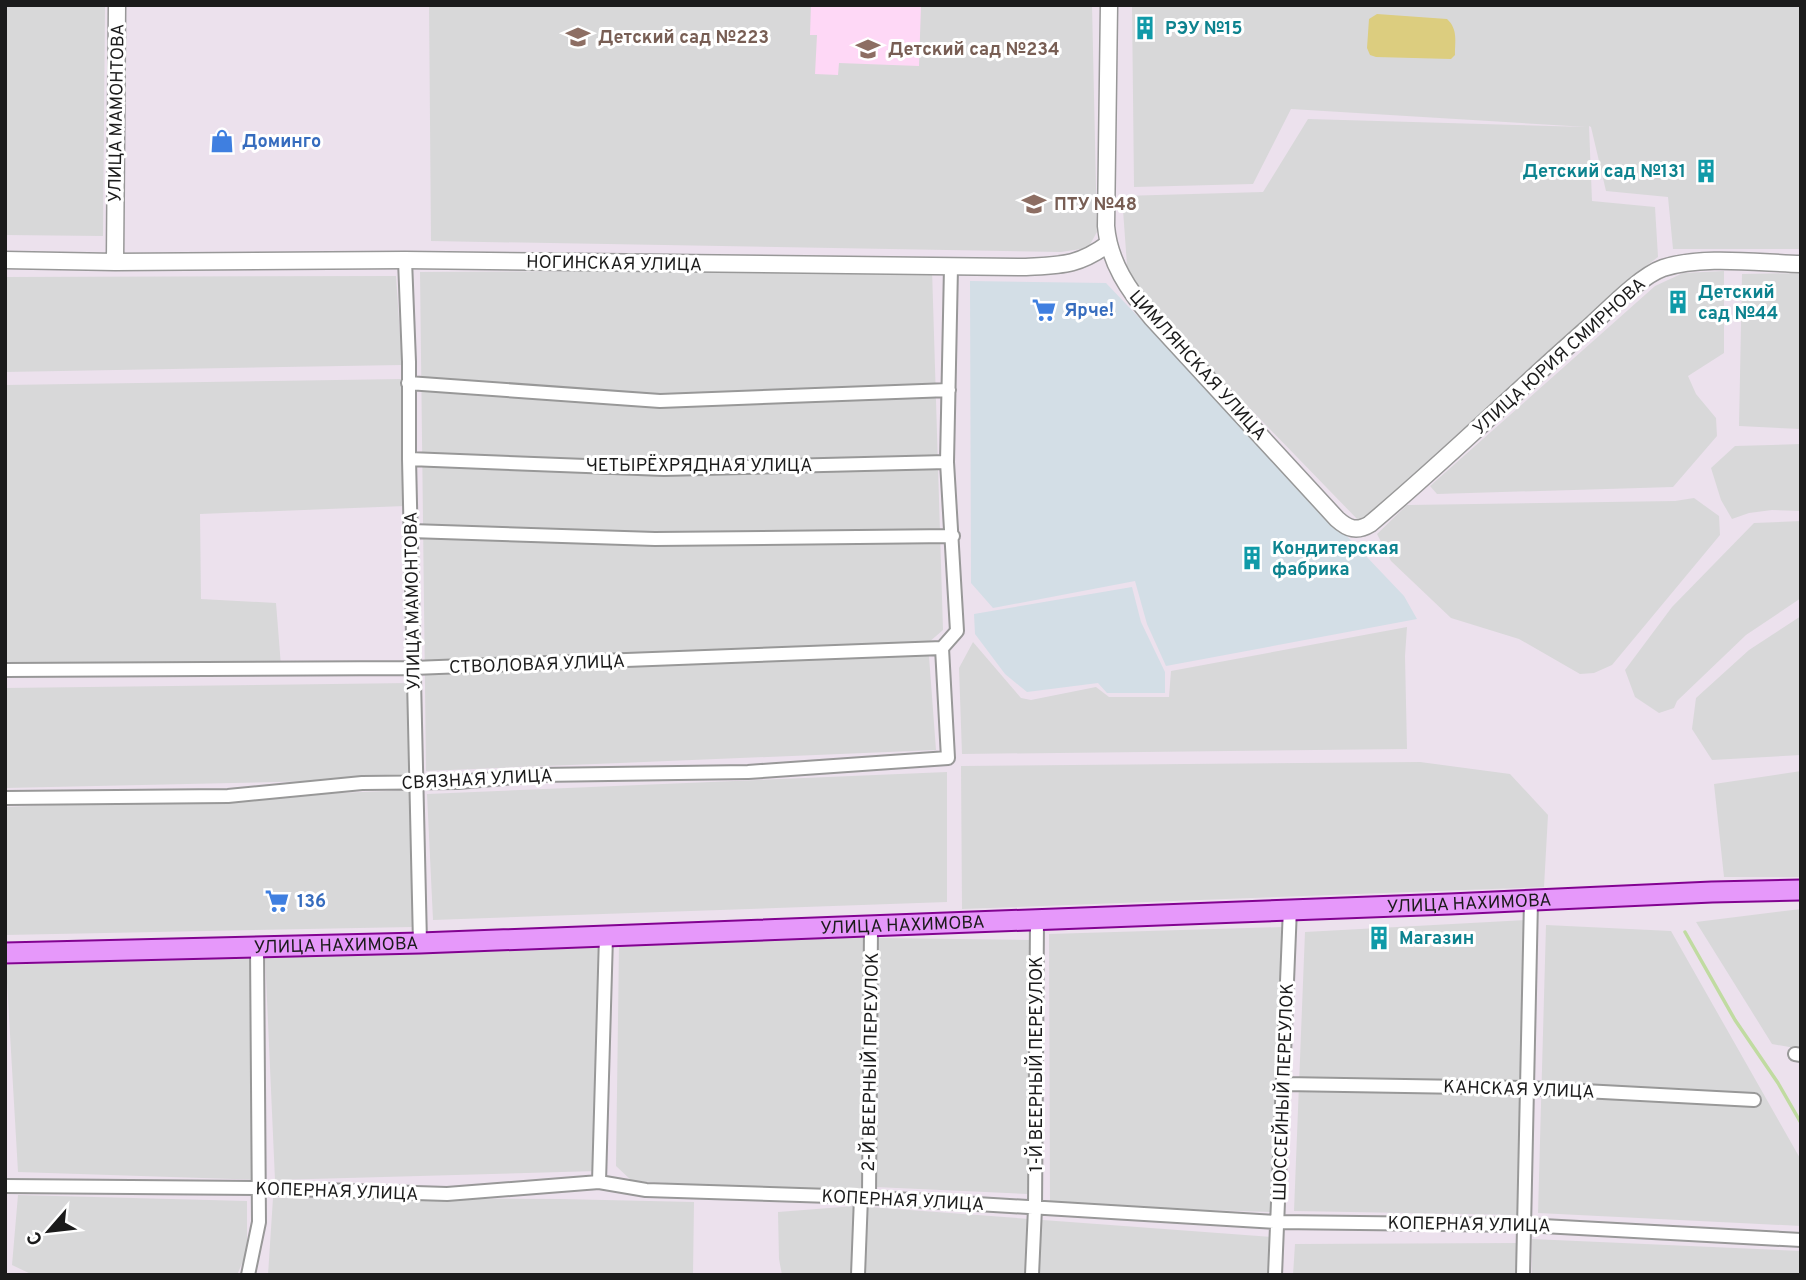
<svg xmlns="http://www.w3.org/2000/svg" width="1806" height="1280" font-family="Overpass,sans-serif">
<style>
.residential{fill:#d8d8d9}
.industrial{fill:#d3dee6}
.education{fill:#fed8f6}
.pitch{fill:#dccd7f}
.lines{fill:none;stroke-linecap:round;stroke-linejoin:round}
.stream{stroke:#c0dba1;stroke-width:3.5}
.minor-casing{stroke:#989898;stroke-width:16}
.tertiary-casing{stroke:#989898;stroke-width:19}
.primary-casing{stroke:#820291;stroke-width:23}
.minor{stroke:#fff;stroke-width:12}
.tertiary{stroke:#fff;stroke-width:16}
.primary{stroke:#e698fa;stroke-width:19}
.labels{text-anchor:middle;stroke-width:6;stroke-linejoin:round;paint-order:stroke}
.culture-label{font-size:18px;font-weight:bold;fill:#0d838f;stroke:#fff;text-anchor:start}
.education-label{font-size:18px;font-weight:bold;fill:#785e54;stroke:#fff;text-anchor:start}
.street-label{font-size:18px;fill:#1b1b1b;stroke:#fff}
.shop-label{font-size:18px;font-weight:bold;fill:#366cbe;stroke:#fff;text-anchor:start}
</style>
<rect width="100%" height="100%" fill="#ece1ed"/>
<!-- residential -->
<path class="residential" d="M 5,5 L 105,5 L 103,236 L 5,235 Z
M 429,5 L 1092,5 L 1097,232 L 1088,248 L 1061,252 L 431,241 Z
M 1132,5 L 1801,5 L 1801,249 L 1673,249 L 1668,197 L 1606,191 L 1591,127 L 1589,126 L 1592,201 L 1655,207 L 1658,257 L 1632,277 L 1360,522 L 1159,315 L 1128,279 L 1122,196 L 1263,192 L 1308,119 L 1587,127 L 1291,109 L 1253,184 L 1134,187 Z
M 932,269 L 943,630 L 928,643 L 936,750 L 426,771 L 420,272 Z
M 1724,271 L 1724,353 L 1688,376 L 1696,394 L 1716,418 L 1717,436 L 1673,487 L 1437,494 L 1430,486 L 1655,286 L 1683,273 Z
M 1801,273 L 1801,429 L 1739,426 L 1742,274 Z
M 396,276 L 402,365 L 5,372 L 5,277 Z
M 402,379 L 405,506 L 200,514 L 201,599 L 276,603 L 281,666 L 5,673 L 5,385 Z
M 1801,444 L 1801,511 L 1772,510 L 1749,513 L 1732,519 L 1721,500 L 1711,468 L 1735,446 Z
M 1694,498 L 1719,516 L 1720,535 L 1612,665 L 1594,673 L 1580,674 L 1519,639 L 1451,618 L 1391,561 L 1377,534 L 1407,505 L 1675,501 Z
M 1801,521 L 1801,598 L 1746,635 L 1677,701 L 1674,708 L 1659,713 L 1635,697 L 1625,670 L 1672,607 L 1754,523 Z
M 1801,616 L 1801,755 L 1712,760 L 1692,729 L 1696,698 L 1749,650 Z
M 1407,627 L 1405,656 L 1407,749 L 962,754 L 959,668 L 973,642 L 1021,698 L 1031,700 L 1096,687 L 1109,697 L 1169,697 L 1171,671 Z
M 410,683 L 412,779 L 5,788 L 5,688 Z
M 1420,762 L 1510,774 L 1548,815 L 1544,887 L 962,909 L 961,766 Z
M 1801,771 L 1801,877 L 1724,877 L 1714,784 Z
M 947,772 L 947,902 L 433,920 L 427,794 Z
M 411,790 L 412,927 L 5,935 L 5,807 Z
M 1801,909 L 1801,1049 L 1772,1044 L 1696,922 Z
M 1527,920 L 1520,1215 L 1294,1211 L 1305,932 Z
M 1546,925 L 1671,931 L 1801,1160 L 1801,1226 L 1538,1213 Z
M 1283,927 L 1270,1212 L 1050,1205 L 1049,934 Z
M 863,937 L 863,1194 L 632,1181 L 616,1166 L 619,946 Z
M 878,938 L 1032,940 L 1028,1194 L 875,1187 Z
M 602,947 L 598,1171 L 275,1180 L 265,955 Z
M 251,956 L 260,1180 L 18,1172 L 6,965 Z
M 18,1195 L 247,1201 L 247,1252 L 237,1275 L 33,1275 L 12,1265 Z
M 273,1198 L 560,1199 L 694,1202 L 693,1275 L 268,1275 Z
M 855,1206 L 1273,1237 L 1268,1275 L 782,1275 L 779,1259 L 778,1212 Z
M 1532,1239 L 1801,1251 L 1801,1275 L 1532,1275 Z
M 1518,1243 L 1516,1275 L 1293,1275 L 1295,1244 Z"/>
<!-- industrial -->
<path class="industrial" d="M 970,281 L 1106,283 L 1404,596 L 1417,619 L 1166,666 L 1147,624 L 1135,581 L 993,608 L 971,583 Z
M 1132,587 L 1141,622 L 1165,672 L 1165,693 L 1107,693 L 1098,683 L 1027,692 L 1005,674 L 975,634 L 974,614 Z"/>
<!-- education -->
<path class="education" d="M 811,5 L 921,5 L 919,66 L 839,63 L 838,75 L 815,74 L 817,35 L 810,35 Z"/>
<!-- pitch -->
<path class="pitch" d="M 1377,14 L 1447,19 C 1458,29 1455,41 1455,55 L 1451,59 L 1376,57 L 1370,55 L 1367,48 L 1369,19 Z"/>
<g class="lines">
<!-- stream -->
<path class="stream" d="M 1685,932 L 1735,1020 L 1778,1083 L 1801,1123"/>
<!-- minor casing -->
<g class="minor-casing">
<path id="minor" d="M 405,260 L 409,362 L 409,459 L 420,943
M 408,383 L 660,401 L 949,390
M 409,459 L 664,469 L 947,462
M 411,531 L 655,539 L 953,536
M 5,670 L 413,668 L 942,648
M 5,798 L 228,796 L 362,783 L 458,782 L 539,775 L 748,772 L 948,758 L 942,648 L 957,631 L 947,462 L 951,267
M 1795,1054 L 1801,1055
M 1284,1084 L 1527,1088 L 1754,1100
M 599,1182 L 606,936
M 5,1186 L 258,1188 L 447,1194 L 599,1182 L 646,1190 L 861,1197 L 1278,1222 L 1523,1225 L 1801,1240
M 869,1197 L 871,926
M 248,1275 L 259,1222 L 257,947
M 858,1275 L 861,1197
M 1032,1275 L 1035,1208 L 1037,920
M 1275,1275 L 1290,908
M 1523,1275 L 1531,900"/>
</g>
<!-- tertiary casing -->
<g class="tertiary-casing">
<path id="tertiary" d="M 1109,5 L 1106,226 C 1109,262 1129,291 1152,318 L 1337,519 C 1348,529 1357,532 1370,524 C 1445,461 1515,392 1588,328 C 1607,311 1640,276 1663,268 C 1703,255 1759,263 1801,264
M 5,260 L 115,262 L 405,260 L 1026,267 C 1061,265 1078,266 1108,244
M 115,262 L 117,5"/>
</g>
<!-- primary casing -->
<g class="primary-casing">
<g id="primary">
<path id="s1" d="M 5,953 L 420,943 L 1450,904 L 1712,892 L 1801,890"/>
</g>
</g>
<!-- minor -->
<use href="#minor" class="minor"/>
<!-- tertiary -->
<use href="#tertiary" class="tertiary"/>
<!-- primary -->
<use href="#primary" class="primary"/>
</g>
<!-- icons -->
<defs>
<g id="building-bare" transform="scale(1.89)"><path d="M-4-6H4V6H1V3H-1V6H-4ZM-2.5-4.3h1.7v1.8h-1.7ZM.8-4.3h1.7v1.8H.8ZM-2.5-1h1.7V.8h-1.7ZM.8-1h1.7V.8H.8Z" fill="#0f9aa8" stroke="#fff" stroke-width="2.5" paint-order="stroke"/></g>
<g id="school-bare" transform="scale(1.89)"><path d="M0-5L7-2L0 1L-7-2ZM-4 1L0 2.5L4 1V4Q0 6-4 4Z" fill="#8d6e63" stroke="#fff" stroke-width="2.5" paint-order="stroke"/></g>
<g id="shop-bare" transform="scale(1.89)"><path d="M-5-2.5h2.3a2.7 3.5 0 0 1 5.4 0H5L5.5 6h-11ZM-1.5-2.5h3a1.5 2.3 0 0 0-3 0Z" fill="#3f7fe0" stroke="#fff" stroke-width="2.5" paint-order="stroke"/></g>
<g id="university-bare" transform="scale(1.89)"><path d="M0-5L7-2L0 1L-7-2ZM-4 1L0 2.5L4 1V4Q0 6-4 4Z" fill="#8d6e63" stroke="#fff" stroke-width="2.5" paint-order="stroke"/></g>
<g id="supermarket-bare" transform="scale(1.89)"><path d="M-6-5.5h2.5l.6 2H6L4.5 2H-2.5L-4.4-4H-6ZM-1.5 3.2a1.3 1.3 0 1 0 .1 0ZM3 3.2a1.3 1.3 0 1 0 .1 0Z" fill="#3f7fe0" stroke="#fff" stroke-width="2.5" paint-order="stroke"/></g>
</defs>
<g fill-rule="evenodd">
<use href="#building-bare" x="1145" y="28"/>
<use href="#school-bare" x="578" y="37"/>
<use href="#school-bare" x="868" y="49"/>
<use href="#shop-bare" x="222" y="141"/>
<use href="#building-bare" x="1706" y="171"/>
<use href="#university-bare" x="1034" y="204"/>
<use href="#building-bare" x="1678" y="302"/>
<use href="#supermarket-bare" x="1044" y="310"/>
<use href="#building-bare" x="1252" y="558"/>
<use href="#supermarket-bare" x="277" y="901"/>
<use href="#building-bare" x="1379" y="938"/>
</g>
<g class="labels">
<!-- culture labels -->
<g class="culture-label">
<text x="1165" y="34">РЭУ №15</text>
<text x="1686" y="177" text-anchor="end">Детский сад №131</text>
<text x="1698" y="298">Детский<tspan x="1698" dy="21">сад №44</tspan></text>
<text x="1272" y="554">Кондитерская<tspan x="1272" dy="21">фабрика</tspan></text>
<text x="1399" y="944">Магазин</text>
</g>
<!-- education labels -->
<g class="education-label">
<text x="598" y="43">Детский сад №223</text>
<text x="888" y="55">Детский сад №234</text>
<text x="1054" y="210">ПТУ №48</text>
</g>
<!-- street labels -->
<g class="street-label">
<text transform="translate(116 113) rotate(-89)" y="6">УЛИЦА МАМОНТОВА</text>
<text transform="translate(614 263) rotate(1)" y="6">НОГИНСКАЯ УЛИЦА</text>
<text transform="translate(1559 356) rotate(-42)" y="6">УЛИЦА ЮРИЯ СМИРНОВА</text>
<text transform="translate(1198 365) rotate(48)" y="6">ЦИМЛЯНСКАЯ УЛИЦА</text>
<text x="699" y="471">ЧЕТЫРЁХРЯДНАЯ УЛИЦА</text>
<text transform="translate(412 601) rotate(-91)" y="6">УЛИЦА МАМОНТОВА</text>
<text transform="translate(537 664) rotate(-2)" y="6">СТВОЛОВАЯ УЛИЦА</text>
<text transform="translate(477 779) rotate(-3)" y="6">СВЯЗНАЯ УЛИЦА</text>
<text dy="6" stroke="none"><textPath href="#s1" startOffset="1465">УЛИЦА НАХИМОВА</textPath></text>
<text dy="6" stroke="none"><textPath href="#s1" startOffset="898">УЛИЦА НАХИМОВА</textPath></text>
<text dy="6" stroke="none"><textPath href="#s1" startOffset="331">УЛИЦА НАХИМОВА</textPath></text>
<text transform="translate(870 1062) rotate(-89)" y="6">2-Й ВЕЕРНЫЙ ПЕРЕУЛОК</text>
<text transform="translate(1036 1064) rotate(-90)" y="6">1-Й ВЕЕРНЫЙ ПЕРЕУЛОК</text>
<text transform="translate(1519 1089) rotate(2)" y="6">КАНСКАЯ УЛИЦА</text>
<text transform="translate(1283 1092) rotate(-88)" y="6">ШОССЕЙНЫЙ ПЕРЕУЛОК</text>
<text transform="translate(337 1191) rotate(2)" y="6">КОПЕРНАЯ УЛИЦА</text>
<text transform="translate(903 1200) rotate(3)" y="6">КОПЕРНАЯ УЛИЦА</text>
<text transform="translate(1469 1224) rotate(1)" y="6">КОПЕРНАЯ УЛИЦА</text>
</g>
<!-- shop labels -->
<g class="shop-label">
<text x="242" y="147">Доминго</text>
<text x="1064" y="316">Ярче!</text>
<text x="297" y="907">136</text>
</g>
</g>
<!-- border -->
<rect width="1806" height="1280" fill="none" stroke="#1b1b1b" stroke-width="14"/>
<!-- north arrow -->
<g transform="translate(49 1231) rotate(242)" stroke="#ffffff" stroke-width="5" paint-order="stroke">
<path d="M0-5L12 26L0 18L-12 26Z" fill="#1b1b1b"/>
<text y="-10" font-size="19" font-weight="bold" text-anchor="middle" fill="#1b1b1b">С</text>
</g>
</svg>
